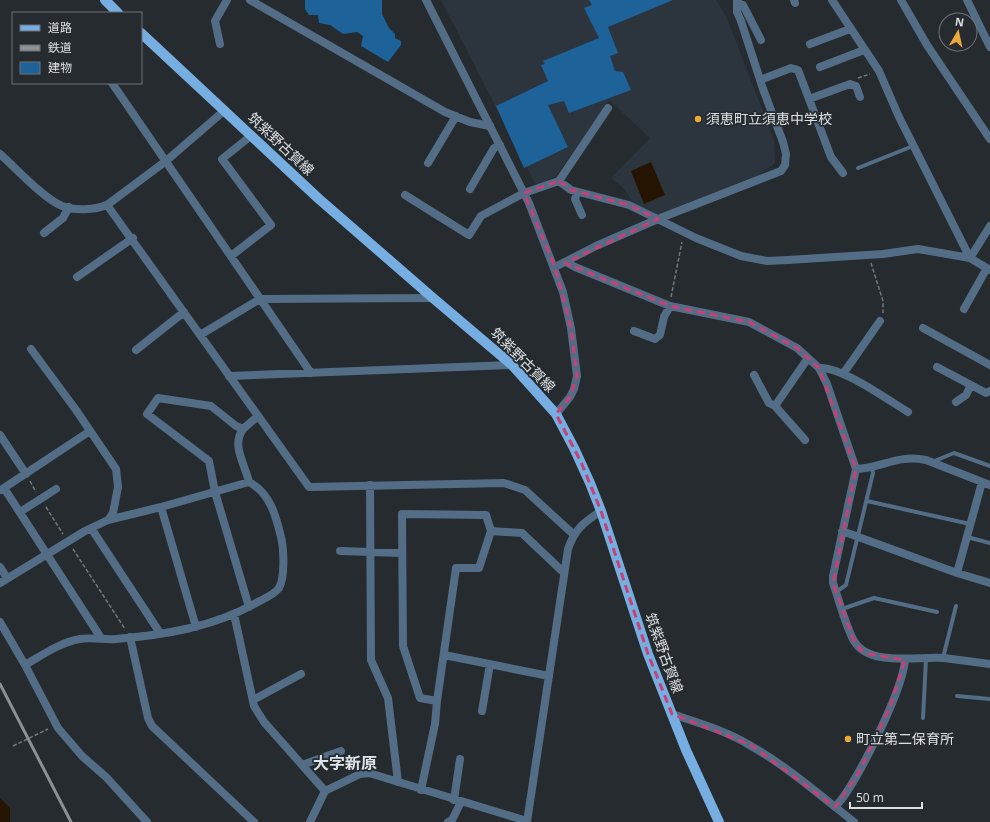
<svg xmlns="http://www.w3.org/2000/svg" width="990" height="822" font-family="'Open Sans','Noto Sans JP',sans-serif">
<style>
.built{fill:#2c353e}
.water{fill:#251500}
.building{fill:#1d6299}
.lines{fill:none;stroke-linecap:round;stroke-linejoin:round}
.path{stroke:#73787c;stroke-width:1.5;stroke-dasharray:4 2;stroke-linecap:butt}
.service{stroke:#526d85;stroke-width:4}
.minor{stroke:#526d85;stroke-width:8}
.tertiary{stroke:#526d85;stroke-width:8}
.primary{stroke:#77aee1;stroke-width:10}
.rail{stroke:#8b9094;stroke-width:3}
.marked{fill:none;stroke:#c74076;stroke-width:3;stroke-dasharray:8 5;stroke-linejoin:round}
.poi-dot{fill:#eda83b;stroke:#262b30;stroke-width:1.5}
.labels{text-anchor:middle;stroke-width:3.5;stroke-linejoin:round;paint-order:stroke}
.poi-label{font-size:14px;fill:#dce0e3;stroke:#262b30;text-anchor:start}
.street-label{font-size:14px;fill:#dce0e3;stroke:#262b30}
.quarter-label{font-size:16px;font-weight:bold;fill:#dde4ea;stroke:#262b30}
</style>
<rect width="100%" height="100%" fill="#262b30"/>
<!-- built -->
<path class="built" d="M 441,0 L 716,0 L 726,16 L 774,140 L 775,163 L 755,178 L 657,215 L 635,205 L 623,188 L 611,178 L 650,138 L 609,100 L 556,176 L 537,187 Z"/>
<!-- water -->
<path class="water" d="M 651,162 L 665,195 L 644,204 L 631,171 Z
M 0,798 L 10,808 L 10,822 L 0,822 Z"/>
<!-- building -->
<path class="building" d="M 305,0 L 382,0 L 382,14 L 389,28 L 395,34 L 395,38 L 401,41 L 401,45 L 388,62 L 361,46 L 363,36 L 357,32 L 343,34 L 330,25 L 319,23 L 318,15 L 309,15 L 305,9 Z
M 589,0 L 673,0 L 608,27 L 618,53 L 610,56 L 615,71 L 623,72 L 631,90 L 569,113 L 564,101 L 548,105 L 568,147 L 524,168 L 496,106 L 548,81 L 541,65 L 545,64 L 543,61 L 599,38 L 584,8 L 592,5 Z"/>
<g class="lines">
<!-- path -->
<path class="path" d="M 858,78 L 870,74
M 871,263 L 883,301 L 883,313
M 671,297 L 682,242
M 30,481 L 36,492
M 46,507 L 63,534
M 73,549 L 125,629
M 13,746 L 48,729"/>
<!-- service -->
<path class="service" d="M 858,168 L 913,146
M 932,462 L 954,453 L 990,466
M 867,501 L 970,524
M 967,537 L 990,543
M 836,592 L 846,585 L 873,473 L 872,467
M 842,609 L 874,598 L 937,612
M 943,658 L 956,606
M 957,696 L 990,699
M 923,718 L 926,659"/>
<!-- minor -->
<path class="minor" d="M 250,0 L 445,112 L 470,122 L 490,126
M 794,0 L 795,3
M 832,0 L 879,71 L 899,117 L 970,258
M 901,0 L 927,45 L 990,139
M 967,0 L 990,47
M 737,3 L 743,5 L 761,40
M 220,44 L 215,21 L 227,0
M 810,44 L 850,29
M 820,67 L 864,50
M 760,80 L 791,68 L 798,70 L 831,157 L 843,173
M 112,83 L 311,373
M 809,99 L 850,84 L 856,86 L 860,97
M 0,154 C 16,168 43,198 62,206 C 75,211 95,210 107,205 L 309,487 L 504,483 L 525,490 L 573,534
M 428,163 L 456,116
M 559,181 L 571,190 L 629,205 L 696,238 L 741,256 L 767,261 L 788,260 L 883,254 L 918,249 L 970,258 L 990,270
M 470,189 L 494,148 L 500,145
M 577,192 L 575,199 L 582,215
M 405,195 L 469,235 L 481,216 L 524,193 L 559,181 L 608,108
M 44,233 L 63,218 L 69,207
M 231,256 L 271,225 L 222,159 L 252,135
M 970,258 L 990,226
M 566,262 L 575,267 L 670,306 L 749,322 L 797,348 L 819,368 L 827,384 L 856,469 L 833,576 L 833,583 C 839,600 846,627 854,641 C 869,667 919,656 944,658 C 959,660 975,662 990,664
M 555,267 L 596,246 L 658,219 L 781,171 L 785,165 L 786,154 L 783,142 L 763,89 L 741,21
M 77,277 L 133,238
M 964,309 L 987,268
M 923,328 L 990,365
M 634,331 L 655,339 L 660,335 L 664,317 L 670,306
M 200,335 L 260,299 L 433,298
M 31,349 L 76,410 L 116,469 L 118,487 L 113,513 L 108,520
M 136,350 L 184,312
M 937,367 L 986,393 L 990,391
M 819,368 C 841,366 888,400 908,412
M 843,374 L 880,321
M 754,375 L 769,403 L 775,406
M 229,376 L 512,365
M 956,402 L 966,395 L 971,385
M 243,429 L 258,416
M 0,435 L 26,474
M 805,440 L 775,406 L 808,358
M 856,469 C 882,468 898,454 926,460 L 990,485
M 249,482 C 245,464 231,445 243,429 L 236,426 L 211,406 L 158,398 L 147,414 L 209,461 L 215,492 L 249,607
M 370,485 L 371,660 L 388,698 L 398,782
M 4,488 L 101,638
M 1,490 L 90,431
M 161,507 L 196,627
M 20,512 L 56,489
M 91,528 L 160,633
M 842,531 L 957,573 L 990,583
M 340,551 L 402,553
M 0,567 L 7,578
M 957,573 L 982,482
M 0,583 L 85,531 L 108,520 L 161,507 L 249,482 C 270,493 276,516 281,537 C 284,549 285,578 279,588 C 274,595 263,599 256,603 C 214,627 164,635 116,639 C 104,640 92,637 80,639 C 61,642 42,655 25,665
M 234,614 L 254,706 L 264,722 L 325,791
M 0,622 L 25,665 L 58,728 L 82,756 L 106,777 L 147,822
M 130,637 L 148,718 L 152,726 L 254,822
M 444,655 L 549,676
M 253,700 L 301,674
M 437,701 L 456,568 L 479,568 L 491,531
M 482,711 L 490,664
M 302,765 L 341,751
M 421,790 L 435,724 L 437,701 L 420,698 L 403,646 L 402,514 L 486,515 L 491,531 L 522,533 L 561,570
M 454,800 L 460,759
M 835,807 C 856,786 903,689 905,660
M 310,822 L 325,791 L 360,774 L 369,773 L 527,821
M 448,822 L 452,820 L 461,802"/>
<!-- tertiary -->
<path class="tertiary" d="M 426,0 L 529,203 L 563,292 L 571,328 L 577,376 L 574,389 L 570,397 L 556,414
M 737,0 L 737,12 L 741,21
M 107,205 L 166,161 L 225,110
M 672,714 C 699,723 727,731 751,746 C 788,767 821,796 854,822
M 527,822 L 568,549 C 575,529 583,523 601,511"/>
<!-- primary -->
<path class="primary" d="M 105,0 L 118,13
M 141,33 L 319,199 L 433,298 L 512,365 L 556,414 L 574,448 L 590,483 L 601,511 L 648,654 L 686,750 L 719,822"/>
<!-- rail -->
<path class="rail" d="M 0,684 L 71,822"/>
</g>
<!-- marked area -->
<path class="marked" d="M 559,181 L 571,190 L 629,205 L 658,219 L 565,263 L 670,306 L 749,322 L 797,348 L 819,368 L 856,469 L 833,583 L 854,641 L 861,650 L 869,654 L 905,660 L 890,707 L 858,774 L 835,807 L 751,745 L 672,714 L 648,654 L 601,511 L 581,462 L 556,414 L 570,397 L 577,376 L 571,328 L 555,267 L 524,193 Z"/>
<!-- markers -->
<g class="poi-dot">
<circle cx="698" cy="119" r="4"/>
<circle cx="848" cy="739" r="4"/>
</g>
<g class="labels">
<!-- poi labels -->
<g class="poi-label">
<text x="706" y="124">須恵町立須恵中学校</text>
<text x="856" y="744">町立第二保育所</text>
</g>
<!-- street labels -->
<g class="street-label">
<text transform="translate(281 144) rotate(43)" y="5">筑紫野古賀線</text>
<text transform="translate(523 360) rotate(45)" y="5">筑紫野古賀線</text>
<text transform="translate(664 653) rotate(70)" y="5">筑紫野古賀線</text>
</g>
<!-- quarter labels -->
<g class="quarter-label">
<text x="345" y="769">大字新原</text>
</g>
</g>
<!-- legend -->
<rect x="12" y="12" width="130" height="72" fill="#262b30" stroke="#6f7378"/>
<rect x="20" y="25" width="20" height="6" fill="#77aee1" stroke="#6f7378"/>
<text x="48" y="32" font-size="12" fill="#dce0e3">道路</text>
<rect x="20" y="45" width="20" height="6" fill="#8b9094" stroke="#6f7378"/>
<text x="48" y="52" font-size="12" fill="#dce0e3">鉄道</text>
<rect x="20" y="62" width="20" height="12" fill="#1d6299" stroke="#6f7378"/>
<text x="48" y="72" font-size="12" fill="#dce0e3">建物</text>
<!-- north arrow -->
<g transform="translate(958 32) rotate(9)"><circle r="19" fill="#262b30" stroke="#6f7378"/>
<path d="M0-3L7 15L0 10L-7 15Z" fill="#eda83b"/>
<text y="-6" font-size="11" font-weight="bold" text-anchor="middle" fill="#dce0e3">N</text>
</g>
<!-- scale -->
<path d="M850 802v6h72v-6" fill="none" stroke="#dce0e3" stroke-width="2"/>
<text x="856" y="802" font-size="12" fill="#dce0e3" stroke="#262b30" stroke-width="3" paint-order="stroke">50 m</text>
</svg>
